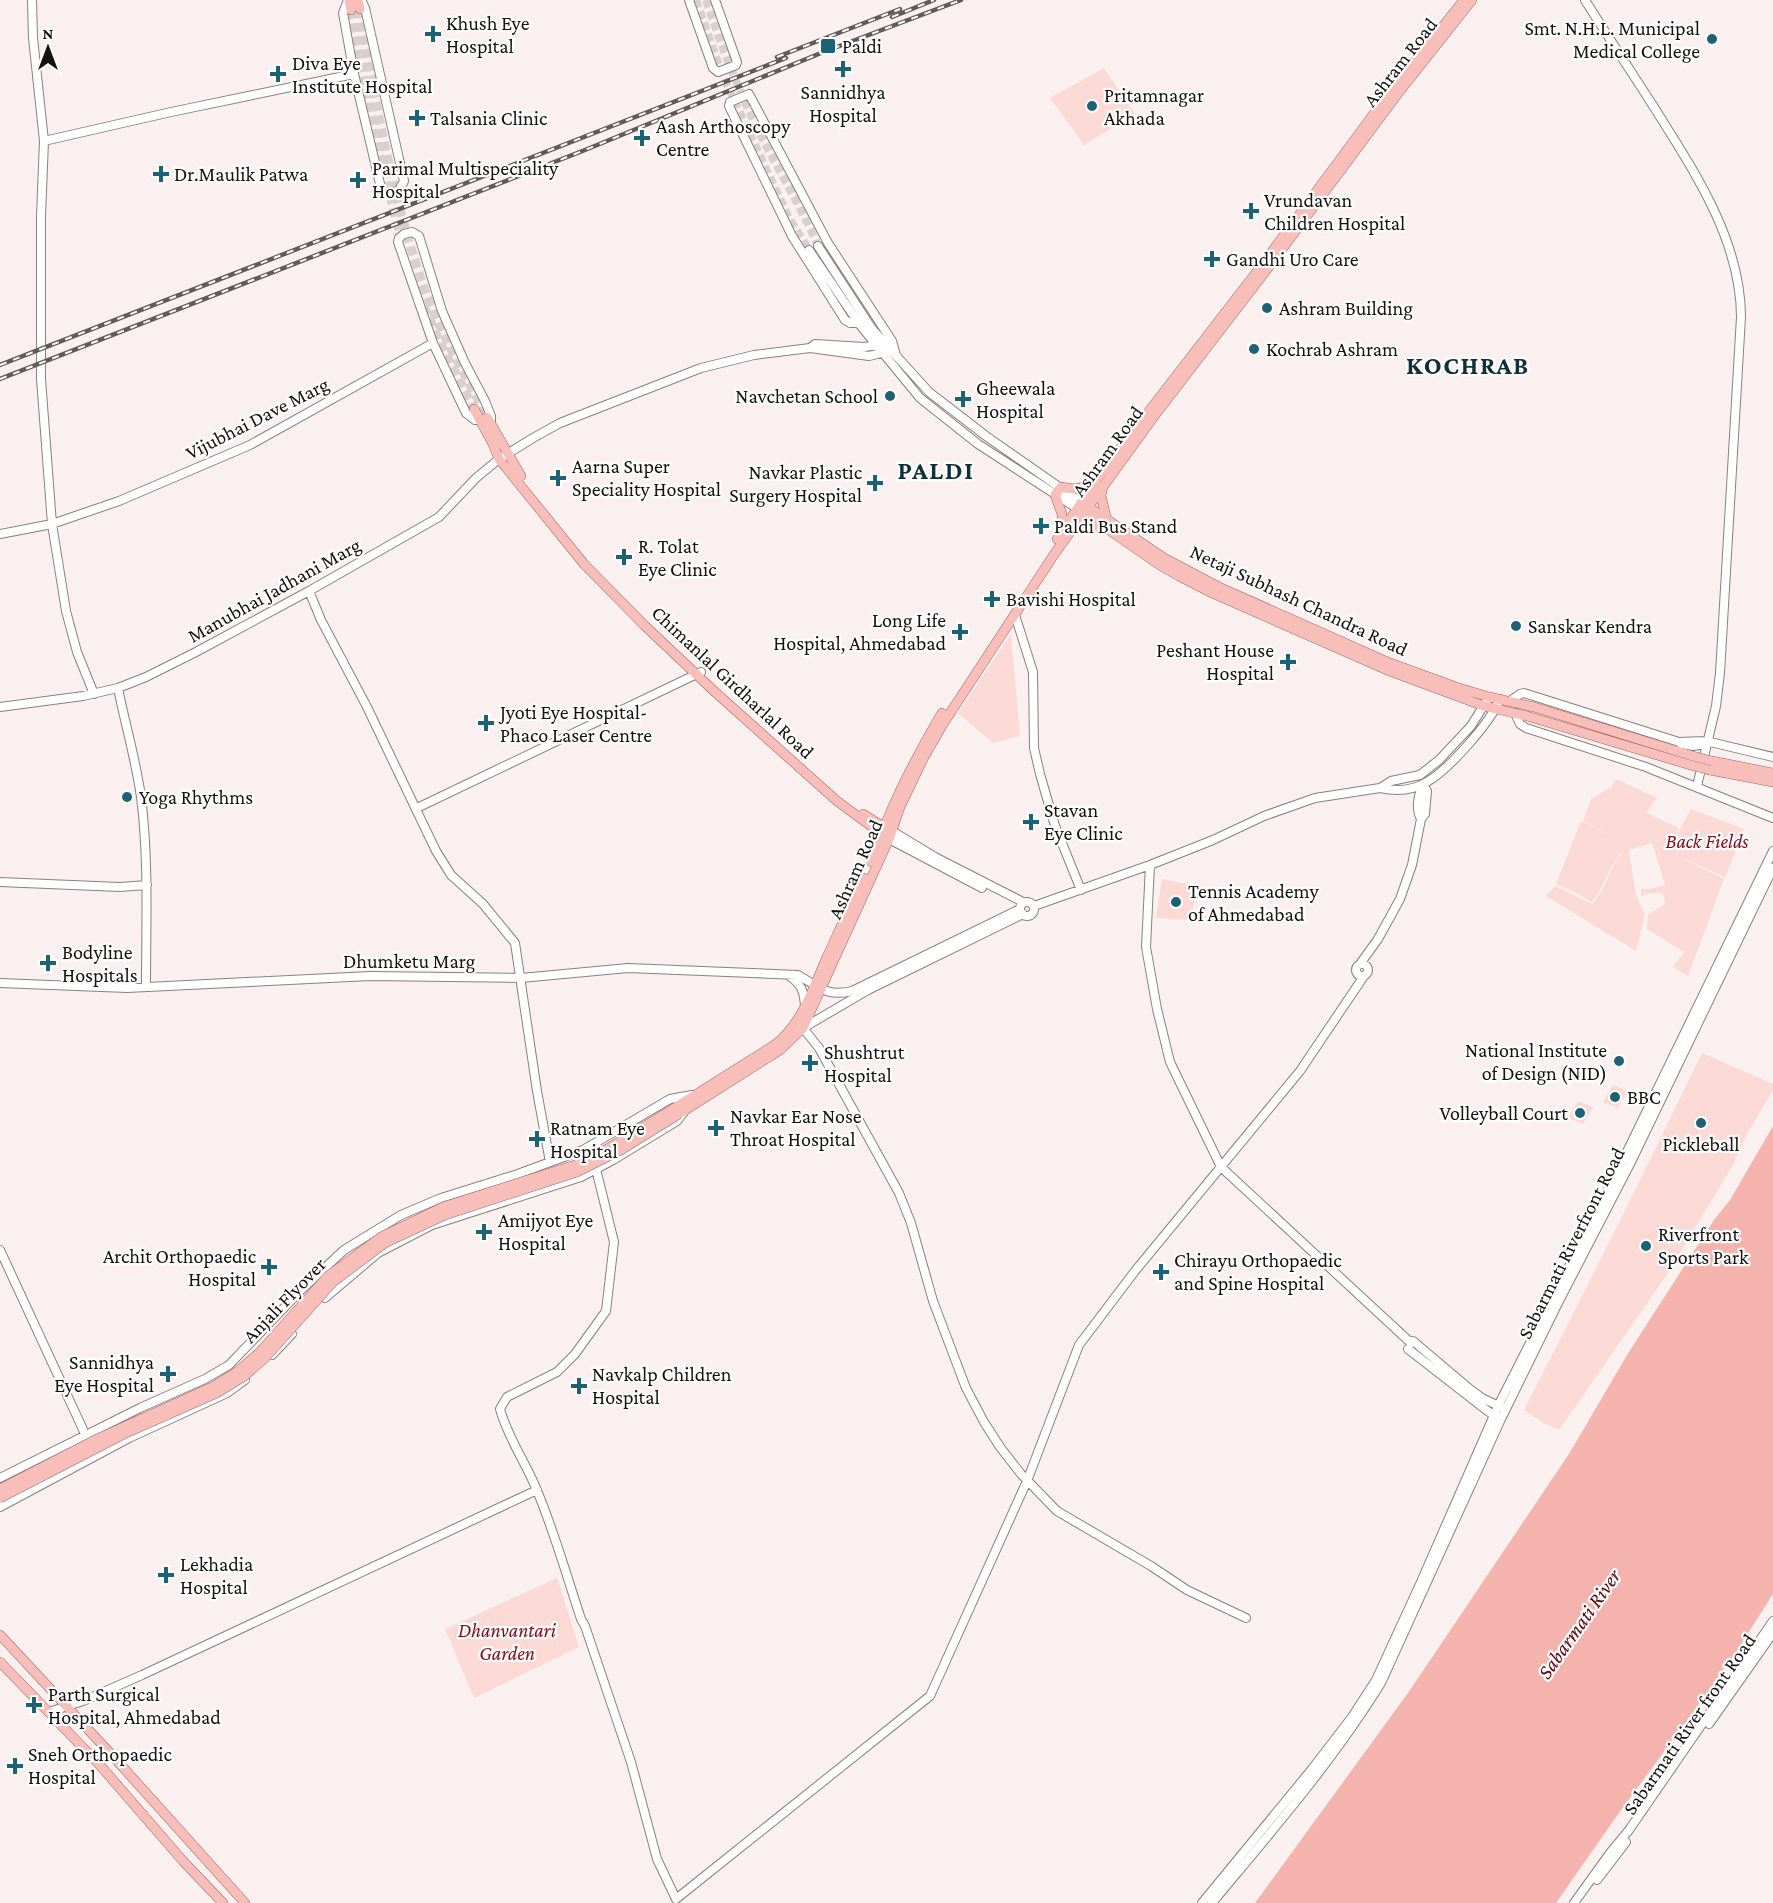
<svg xmlns="http://www.w3.org/2000/svg" width="1773" height="1903" font-family="'Crimson Pro',serif">
<style>
.green{fill:#fbd9d5}
.water{fill:#f4b3ad}
.lines{fill:none;stroke-linecap:round;stroke-linejoin:round}
.secondary-tunnel{stroke:#d8cfce;stroke-width:8;stroke-dasharray:8 4;stroke-linecap:butt}
.primary-tunnel{stroke:#d8cfce;stroke-width:9;stroke-dasharray:9 4.5;stroke-linecap:butt}
.secondary-casing{stroke:#89807f;stroke-width:10}
.primary-casing{stroke:#a6655f;stroke-width:10}
.secondary{stroke:#fff;stroke-width:8}
.primary{stroke:#f8beb9;stroke-width:9}
.rail-casing{stroke:#605b5a;stroke-width:4.5}
.rail{stroke:#fff;stroke-width:2;stroke-dasharray:7;stroke-linecap:butt}
.primary-bridge-casing{stroke:#a6655f;stroke-width:10;stroke-linecap:butt}
.primary-bridge{stroke:#f8beb9;stroke-width:9}
.poi-dot{fill:#1d6174;stroke:#fff;stroke-width:2}
.labels{text-anchor:middle;stroke-width:4.5;stroke-linejoin:round;paint-order:stroke}
.poi-label{font-size:20px;fill:#141110;stroke:#fff;text-anchor:start}
.street-label{font-size:20px;fill:#141110;stroke:#fff}
.park-label{font-size:20px;font-style:italic;fill:#8a0815;stroke:#fff}
.water-label{font-size:21px;font-style:italic;fill:#610008;stroke:#fff}
.district-label{font-size:26px;font-weight:bold;letter-spacing:1.5px;fill:#102f38;stroke:#fff}
</style>
<rect width="100%" height="100%" fill="#faf0ef"/>
<!-- green -->
<path class="green" d="M 1104,68 L 1135,114 L 1084,145 L 1050,98 Z
M 1011,634 L 1020,736 L 993,743 L 958,713 Z
M 1616,779 L 1657,798 L 1646,813 L 1679,828 L 1667,852 L 1691,809 L 1744,829 L 1725,877 L 1671,853 L 1724,879 L 1688,976 L 1673,967 L 1684,952 L 1647,929 L 1648,915 L 1665,904 L 1663,893 L 1647,893 L 1641,897 L 1641,889 L 1651,889 L 1665,885 L 1652,843 L 1629,850 L 1636,896 L 1645,914 L 1636,951 L 1546,896 L 1555,886 L 1592,904 C 1604,891 1608,876 1616,861 C 1619,856 1622,854 1624,850 C 1608,864 1607,885 1591,902 L 1575,892 L 1556,884 L 1581,821 L 1629,845 L 1583,821 L 1591,799 L 1611,787 Z
M 1162,879 L 1197,886 L 1191,920 L 1156,918 Z
M 1702,1053 L 1773,1084 L 1773,1090 L 1747,1134 L 1733,1165 L 1666,1276 L 1559,1430 L 1542,1422 L 1524,1410 L 1623,1215 Z
M 1613,1085 L 1627,1091 L 1618,1108 L 1603,1102 Z
M 1578,1101 L 1593,1107 L 1583,1124 L 1568,1118 Z
M 557,1578 L 579,1647 L 474,1698 L 445,1629 Z"/>
<!-- water -->
<path class="water" d="M 1773,1126 L 1773,1594 L 1729,1663 L 1616,1817 L 1556,1903 L 1255,1903 L 1408,1693 L 1569,1454 L 1627,1355 L 1714,1220 L 1730,1200 Z"/>
<g class="lines">
<!-- secondary-tunnel -->
<path class="secondary-tunnel" d="M 696,0 L 722,74 L 789,218 L 809,250
M 706,0 C 720,42 736,84 755,124 C 775,165 800,204 818,246"/>
<!-- primary-tunnel -->
<path class="primary-tunnel" d="M 360,9 C 375,102 392,196 423,285 C 439,331 465,374 487,417
M 351,10 L 377,146 L 402,242
M 424,306 L 440,343 L 474,409"/>
<!-- secondary casing -->
<g class="secondary-casing">
<path id="secondary" d="M 32,0 L 33,38 L 44,141 L 41,216 L 41,379 L 52,524 L 66,611 L 77,652 L 94,694
M 348,0 L 343,13 L 354,74 L 381,188 L 385,193 L 392,193 L 399,190 L 404,181 L 365,8 L 361,0
M 689,0 L 713,68 L 718,72 L 736,65 L 737,62 L 715,0
M 1585,0 C 1607,35 1630,70 1652,104 C 1692,168 1741,239 1741,317 L 1720,673 L 1716,706 L 1697,786
M 44,141 L 171,112 L 354,74
M 818,246 L 872,329 L 929,392 L 986,436 L 1082,503
M 809,250 L 860,325 L 920,398 L 978,444 L 1078,509
M 858,323 L 850,323 L 845,320 L 792,236 L 729,106 L 730,102 L 749,94 L 828,243 L 892,341 L 896,355
M 810,348 L 869,356 L 886,352
M 479,420 L 475,420 L 466,413 L 433,343 L 398,242 L 399,238 L 404,234 L 412,232 L 419,236 L 442,311 L 465,363 L 485,401 L 491,416 L 491,423
M 0,534 L 52,524 L 119,501 L 250,445 L 433,343
M 309,591 L 321,620 L 367,707 L 436,851 L 451,875 L 483,904 L 515,943 L 537,1091 L 550,1162
M 1015,615 L 1033,672 L 1034,748 L 1040,774 L 1055,826 L 1081,890
M 118,688 C 125,724 136,760 141,797 C 149,860 146,923 146,987
M 1510,701 L 1520,694 L 1524,693 L 1679,742
M 0,707 L 83,696 L 118,688 L 146,677 L 196,652 L 309,591 L 439,517 L 476,478 L 499,459 L 533,438 L 560,423 L 701,368 L 754,355 L 810,348 L 815,344 L 864,347 L 885,344
M 1515,713 L 1520,724 L 1526,728 L 1646,767 L 1773,818
M 1705,744 L 1693,746 L 1681,744 L 1679,742 L 1706,741 L 1773,757
M 1380,788 C 1394,791 1411,791 1425,783 C 1448,771 1490,723 1500,699
M 417,808 L 701,672
M 892,831 L 935,857 L 1023,902
M 889,839 L 982,888
M 1150,865 L 1146,947 L 1157,1009 L 1170,1062 L 1221,1167 L 1411,1343
M 0,882 L 120,887 L 147,885
M1020 909a7 7 0 1 1 14 0a7 7 0 1 1-14 0Z
M 1034,906 L 1150,865 L 1213,840 L 1264,816 L 1315,798 L 1380,788 L 1391,781 L 1420,775 L 1439,760 L 1471,726 L 1489,697
M1356 970a6 6 0 1 1 12 0a6 6 0 1 1-12 0Z
M 1360,964 L 1378,939 L 1400,899 L 1412,865 L 1421,819 L 1425,814 L 1427,791 L 1424,786 C 1417,794 1416,810 1421,819
M 788,975 C 801,984 804,990 805,1006
M 0,983 L 127,988 L 370,976 L 521,978 L 628,968 L 798,975 C 819,987 827,997 852,991 L 1020,909
M 799,1026 L 803,1028 L 819,1048 L 899,1193 L 911,1223 L 933,1301 L 966,1388 L 984,1422 L 1000,1447 L 1021,1474 L 1057,1511 L 1151,1566 L 1187,1590 L 1246,1618
M 803,1028 L 868,990 L 1023,914
M 596,1169 L 614,1242 L 606,1311 L 575,1354 L 557,1372 L 507,1397 L 500,1409 C 508,1439 527,1464 538,1493 C 555,1534 567,1577 581,1619 L 585,1626 L 631,1762 L 657,1859 L 676,1899 L 930,1696 L 1027,1481 L 1079,1345 L 1135,1271 L 1300,1071 L 1364,976
M 0,1250 L 86,1436
M 325,1298 L 378,1253 L 432,1225 L 581,1177 L 613,1160 L 677,1121 L 684,1112
M 1413,1341 L 1471,1390 L 1482,1398 L 1503,1408
M 1408,1349 L 1489,1412 L 1498,1417
M 272,1355 L 292,1334
M 0,1478 L 140,1408 L 205,1379 L 229,1365 L 301,1290 L 344,1250 L 401,1215 L 441,1198 L 515,1175 L 583,1150 L 670,1099 L 692,1095
M 0,1507 L 129,1438 L 227,1393 L 245,1380
M 49,1712 L 83,1701 L 142,1675 L 537,1490
M 1709,1724 L 1773,1633
M 1597,1880 L 1626,1842
M 1202,1903 L 1312,1769 L 1352,1717 L 1376,1680 L 1421,1582 L 1498,1406 L 1623,1160 L 1773,851
M 1212,1903 C 1271,1832 1333,1761 1381,1683 L 1501,1419 L 1559,1301 L 1630,1164 L 1773,868
M 1574,1903 L 1610,1853 L 1629,1830 L 1773,1621"/>
</g>
<!-- primary casing -->
<g class="primary-casing">
<path id="primary" d="M 349,0 L 351,10
M 358,0 L 360,9
M 474,409 L 493,444 L 499,459 L 584,564 L 644,625 L 715,692 L 837,801 L 887,838
M 487,417 L 521,476
M 1103,486 L 1101,496 L 1107,520
M 1084,504 L 1164,558 L 1219,587 L 1390,663 L 1456,687 L 1489,697 L 1534,707 L 1696,757
M 1080,510 L 1161,566 L 1179,576 L 1212,593 L 1387,670 L 1484,706 L 1527,716 L 1694,766
M 1063,530 L 1062,514 L 1055,495 L 1061,487 C 1075,490 1082,489 1094,481
M 1072,530 L 1082,527 L 1103,527
M 1057,539 L 1097,479 L 1146,415 L 1262,265 L 1390,92 L 1464,0
M 1712,761 L 1773,773
M 1710,770 L 1773,782
M 863,814 L 889,830
M 871,862 C 877,848 882,833 888,818 C 903,782 922,747 942,713
M 676,1107 L 776,1044 C 803,1022 813,988 827,957 C 839,931 851,904 864,878
M 679,1114 L 780,1050 L 803,1028 L 889,839 L 900,807 L 924,757 L 943,724 L 1055,553 L 1152,419 L 1268,268 L 1396,96 L 1472,0
M 0,1635 L 110,1753 L 245,1903
M 0,1662 L 98,1763 L 183,1861 L 223,1903"/>
</g>
<!-- secondary -->
<use href="#secondary" class="secondary"/>
<!-- primary -->
<use href="#primary" class="primary"/>
<!-- rail casing -->
<g class="rail-casing">
<path id="rail" d="M 892,17 L 934,0
M 777,57 L 900,9
M 0,365 L 786,58
M 0,379 L 585,150 L 821,53 L 961,0"/>
</g>
<!-- rail -->
<use href="#rail" class="rail"/>
<!-- primary-bridge casing -->
<g class="primary-bridge-casing">
<path id="primary-bridge" d="M 1696,757 L 1712,761
M 1694,766 L 1710,770
M 0,1489 L 97,1439 L 214,1386 L 238,1371 L 260,1352 L 328,1276 L 381,1237 L 443,1207 L 575,1165 L 607,1149 L 676,1107
M 0,1498 L 124,1434 L 217,1393 L 243,1377 L 265,1358 L 333,1282 L 385,1243 L 445,1215 L 577,1172 L 621,1150 L 679,1114"/>
</g>
<!-- primary-bridge -->
<use href="#primary-bridge" class="primary-bridge"/>
</g>
<!-- markers -->
<g class="poi-dot">
<path d="M430 25h6v6h6v6h-6v6h-6v-6h-6v-6h6z"/>
<circle cx="1712" cy="39" r="6"/>
<rect x="820" y="38" width="16" height="16" rx="3"/>
<path d="M840 60h6v6h6v6h-6v6h-6v-6h-6v-6h6z"/>
<path d="M275 65h6v6h6v6h-6v6h-6v-6h-6v-6h6z"/>
<circle cx="1092" cy="106" r="6"/>
<path d="M414 109h6v6h6v6h-6v6h-6v-6h-6v-6h6z"/>
<path d="M639 129h6v6h6v6h-6v6h-6v-6h-6v-6h6z"/>
<path d="M158 165h6v6h6v6h-6v6h-6v-6h-6v-6h6z"/>
<path d="M355 171h6v6h6v6h-6v6h-6v-6h-6v-6h6z"/>
<path d="M1248 202h6v6h6v6h-6v6h-6v-6h-6v-6h6z"/>
<path d="M1209 250h6v6h6v6h-6v6h-6v-6h-6v-6h6z"/>
<circle cx="1267" cy="308" r="6"/>
<circle cx="1254" cy="349" r="6"/>
<circle cx="890" cy="396" r="6"/>
<path d="M960 390h6v6h6v6h-6v6h-6v-6h-6v-6h6z"/>
<path d="M555 469h6v6h6v6h-6v6h-6v-6h-6v-6h6z"/>
<path d="M872 474h6v6h6v6h-6v6h-6v-6h-6v-6h6z"/>
<path d="M1038 517h6v6h6v6h-6v6h-6v-6h-6v-6h6z"/>
<path d="M621 548h6v6h6v6h-6v6h-6v-6h-6v-6h6z"/>
<path d="M989 590h6v6h6v6h-6v6h-6v-6h-6v-6h6z"/>
<circle cx="1516" cy="626" r="6"/>
<path d="M957 623h6v6h6v6h-6v6h-6v-6h-6v-6h6z"/>
<path d="M1285 653h6v6h6v6h-6v6h-6v-6h-6v-6h6z"/>
<path d="M483 714h6v6h6v6h-6v6h-6v-6h-6v-6h6z"/>
<circle cx="127" cy="797" r="6"/>
<path d="M1028 813h6v6h6v6h-6v6h-6v-6h-6v-6h6z"/>
<circle cx="1176" cy="902" r="6"/>
<path d="M45 954h6v6h6v6h-6v6h-6v-6h-6v-6h6z"/>
<circle cx="1619" cy="1061" r="6"/>
<path d="M807 1054h6v6h6v6h-6v6h-6v-6h-6v-6h6z"/>
<circle cx="1615" cy="1097" r="6"/>
<circle cx="1580" cy="1113" r="6"/>
<circle cx="1701" cy="1123" r="6"/>
<path d="M713 1119h6v6h6v6h-6v6h-6v-6h-6v-6h6z"/>
<path d="M534 1130h6v6h6v6h-6v6h-6v-6h-6v-6h6z"/>
<path d="M481 1223h6v6h6v6h-6v6h-6v-6h-6v-6h6z"/>
<circle cx="1646" cy="1246" r="6"/>
<path d="M266 1258h6v6h6v6h-6v6h-6v-6h-6v-6h6z"/>
<path d="M1158 1263h6v6h6v6h-6v6h-6v-6h-6v-6h6z"/>
<path d="M165 1365h6v6h6v6h-6v6h-6v-6h-6v-6h6z"/>
<path d="M576 1377h6v6h6v6h-6v6h-6v-6h-6v-6h6z"/>
<path d="M163 1566h6v6h6v6h-6v6h-6v-6h-6v-6h6z"/>
<path d="M31 1696h6v6h6v6h-6v6h-6v-6h-6v-6h6z"/>
<path d="M12 1757h6v6h6v6h-6v6h-6v-6h-6v-6h6z"/>
</g>
<g class="labels">
<!-- poi labels -->
<g class="poi-label">
<text x="446" y="30">Khush Eye<tspan x="446" dy="23">Hospital</tspan></text>
<text x="1700" y="35" text-anchor="end">Smt. N.H.L. Municipal<tspan x="1700" dy="23">Medical College</tspan></text>
<text x="842" y="53">Paldi</text>
<text x="292" y="70">Diva Eye<tspan x="292" dy="23">Institute Hospital</tspan></text>
<text x="843" y="99" text-anchor="middle">Sannidhya<tspan x="843" dy="23">Hospital</tspan></text>
<text x="1104" y="102">Pritamnagar<tspan x="1104" dy="23">Akhada</tspan></text>
<text x="430" y="125">Talsania Clinic</text>
<text x="656" y="133">Aash Arthoscopy<tspan x="656" dy="23">Centre</tspan></text>
<text x="372" y="175">Parimal Multispeciality<tspan x="372" dy="23">Hospital</tspan></text>
<text x="174" y="181">Dr.Maulik Patwa</text>
<text x="1264" y="207">Vrundavan<tspan x="1264" dy="23">Children Hospital</tspan></text>
<text x="1226" y="266">Gandhi Uro Care</text>
<text x="1279" y="315">Ashram Building</text>
<text x="1266" y="356">Kochrab Ashram</text>
<text x="976" y="395">Gheewala<tspan x="976" dy="23">Hospital</tspan></text>
<text x="878" y="403" text-anchor="end">Navchetan School</text>
<text x="572" y="473">Aarna Super<tspan x="572" dy="23">Speciality Hospital</tspan></text>
<text x="862" y="479" text-anchor="end">Navkar Plastic<tspan x="862" dy="23">Surgery Hospital</tspan></text>
<text x="1054" y="533">Paldi Bus Stand</text>
<text x="638" y="553">R. Tolat<tspan x="638" dy="23">Eye Clinic</tspan></text>
<text x="1006" y="606">Bavishi Hospital</text>
<text x="946" y="627" text-anchor="end">Long Life<tspan x="946" dy="23">Hospital, Ahmedabad</tspan></text>
<text x="1528" y="633">Sanskar Kendra</text>
<text x="1274" y="657" text-anchor="end">Peshant House<tspan x="1274" dy="23">Hospital</tspan></text>
<text x="500" y="719">Jyoti Eye Hospital-<tspan x="500" dy="23">Phaco Laser Centre</tspan></text>
<text x="139" y="804">Yoga Rhythms</text>
<text x="1044" y="817">Stavan<tspan x="1044" dy="23">Eye Clinic</tspan></text>
<text x="1188" y="898">Tennis Academy<tspan x="1188" dy="23">of Ahmedabad</tspan></text>
<text x="62" y="959">Bodyline<tspan x="62" dy="23">Hospitals</tspan></text>
<text x="1607" y="1057" text-anchor="end">National Institute<tspan x="1607" dy="23">of Design (NID)</tspan></text>
<text x="824" y="1059">Shushtrut<tspan x="824" dy="23">Hospital</tspan></text>
<text x="1627" y="1104">BBC</text>
<text x="1568" y="1120" text-anchor="end">Volleyball Court</text>
<text x="730" y="1123">Navkar Ear Nose<tspan x="730" dy="23">Throat Hospital</tspan></text>
<text x="550" y="1135">Ratnam Eye<tspan x="550" dy="23">Hospital</tspan></text>
<text x="1701" y="1151" text-anchor="middle">Pickleball</text>
<text x="498" y="1227">Amijyot Eye<tspan x="498" dy="23">Hospital</tspan></text>
<text x="1658" y="1241">Riverfront<tspan x="1658" dy="23">Sports Park</tspan></text>
<text x="256" y="1263" text-anchor="end">Archit Orthopaedic<tspan x="256" dy="23">Hospital</tspan></text>
<text x="1174" y="1267">Chirayu Orthopaedic<tspan x="1174" dy="23">and Spine Hospital</tspan></text>
<text x="154" y="1369" text-anchor="end">Sannidhya<tspan x="154" dy="23">Eye Hospital</tspan></text>
<text x="592" y="1381">Navkalp Children<tspan x="592" dy="23">Hospital</tspan></text>
<text x="180" y="1571">Lekhadia<tspan x="180" dy="23">Hospital</tspan></text>
<text x="48" y="1701">Parth Surgical<tspan x="48" dy="23">Hospital, Ahmedabad</tspan></text>
<text x="28" y="1761">Sneh Orthopaedic<tspan x="28" dy="23">Hospital</tspan></text>
</g>
<!-- street labels -->
<g class="street-label">
<text transform="translate(1400 62) rotate(-52)" y="7">Ashram Road</text>
<text transform="translate(257 418) rotate(-27)" y="7">Vijubhai Dave Marg</text>
<text transform="translate(1107 451) rotate(-54)" y="7">Ashram Road</text>
<text transform="translate(274 590) rotate(-29)" y="7">Manubhai Jadhani Marg</text>
<text transform="translate(1299 600) rotate(25)" y="7">Netaji Subhash Chandra Road</text>
<text transform="translate(733 682) rotate(43)" y="7">Chimanlal Girdharlal Road</text>
<text transform="translate(855 869) rotate(-66)" y="7">Ashram Road</text>
<text x="409" y="968">Dhumketu Marg</text>
<text transform="translate(1571 1243) rotate(-63)" y="7">Sabarmati Riverfront Road</text>
<text transform="translate(284 1300) rotate(-46)" y="7">Anjali Flyover</text>
<text transform="translate(1689 1724) rotate(-55)" y="7">Sabarmati River front Road</text>
</g>
<!-- park labels -->
<g class="park-label">
<text x="1707" y="848">Back Fields</text>
<text x="507" y="1637">Dhanvantari<tspan x="507" dy="23">Garden</tspan></text>
</g>
<!-- water labels -->
<g class="water-label">
<text transform="translate(1579 1624) rotate(-55)" y="7">Sabarmati River</text>
</g>
<!-- district labels -->
<g class="district-label">
<text x="1468" y="374">KOCHRAB</text>
<text x="936" y="479">PALDI</text>
</g>
</g>
<!-- north arrow -->
<g transform="translate(48 48)" stroke="#ffffff" stroke-width="4.5" paint-order="stroke">
<path d="M0-4.5L10 22L0 15L-10 22Z" fill="#141110"/>
<text y="-9" font-size="16" font-weight="bold" text-anchor="middle" fill="#141110">N</text>
</g>
</svg>
